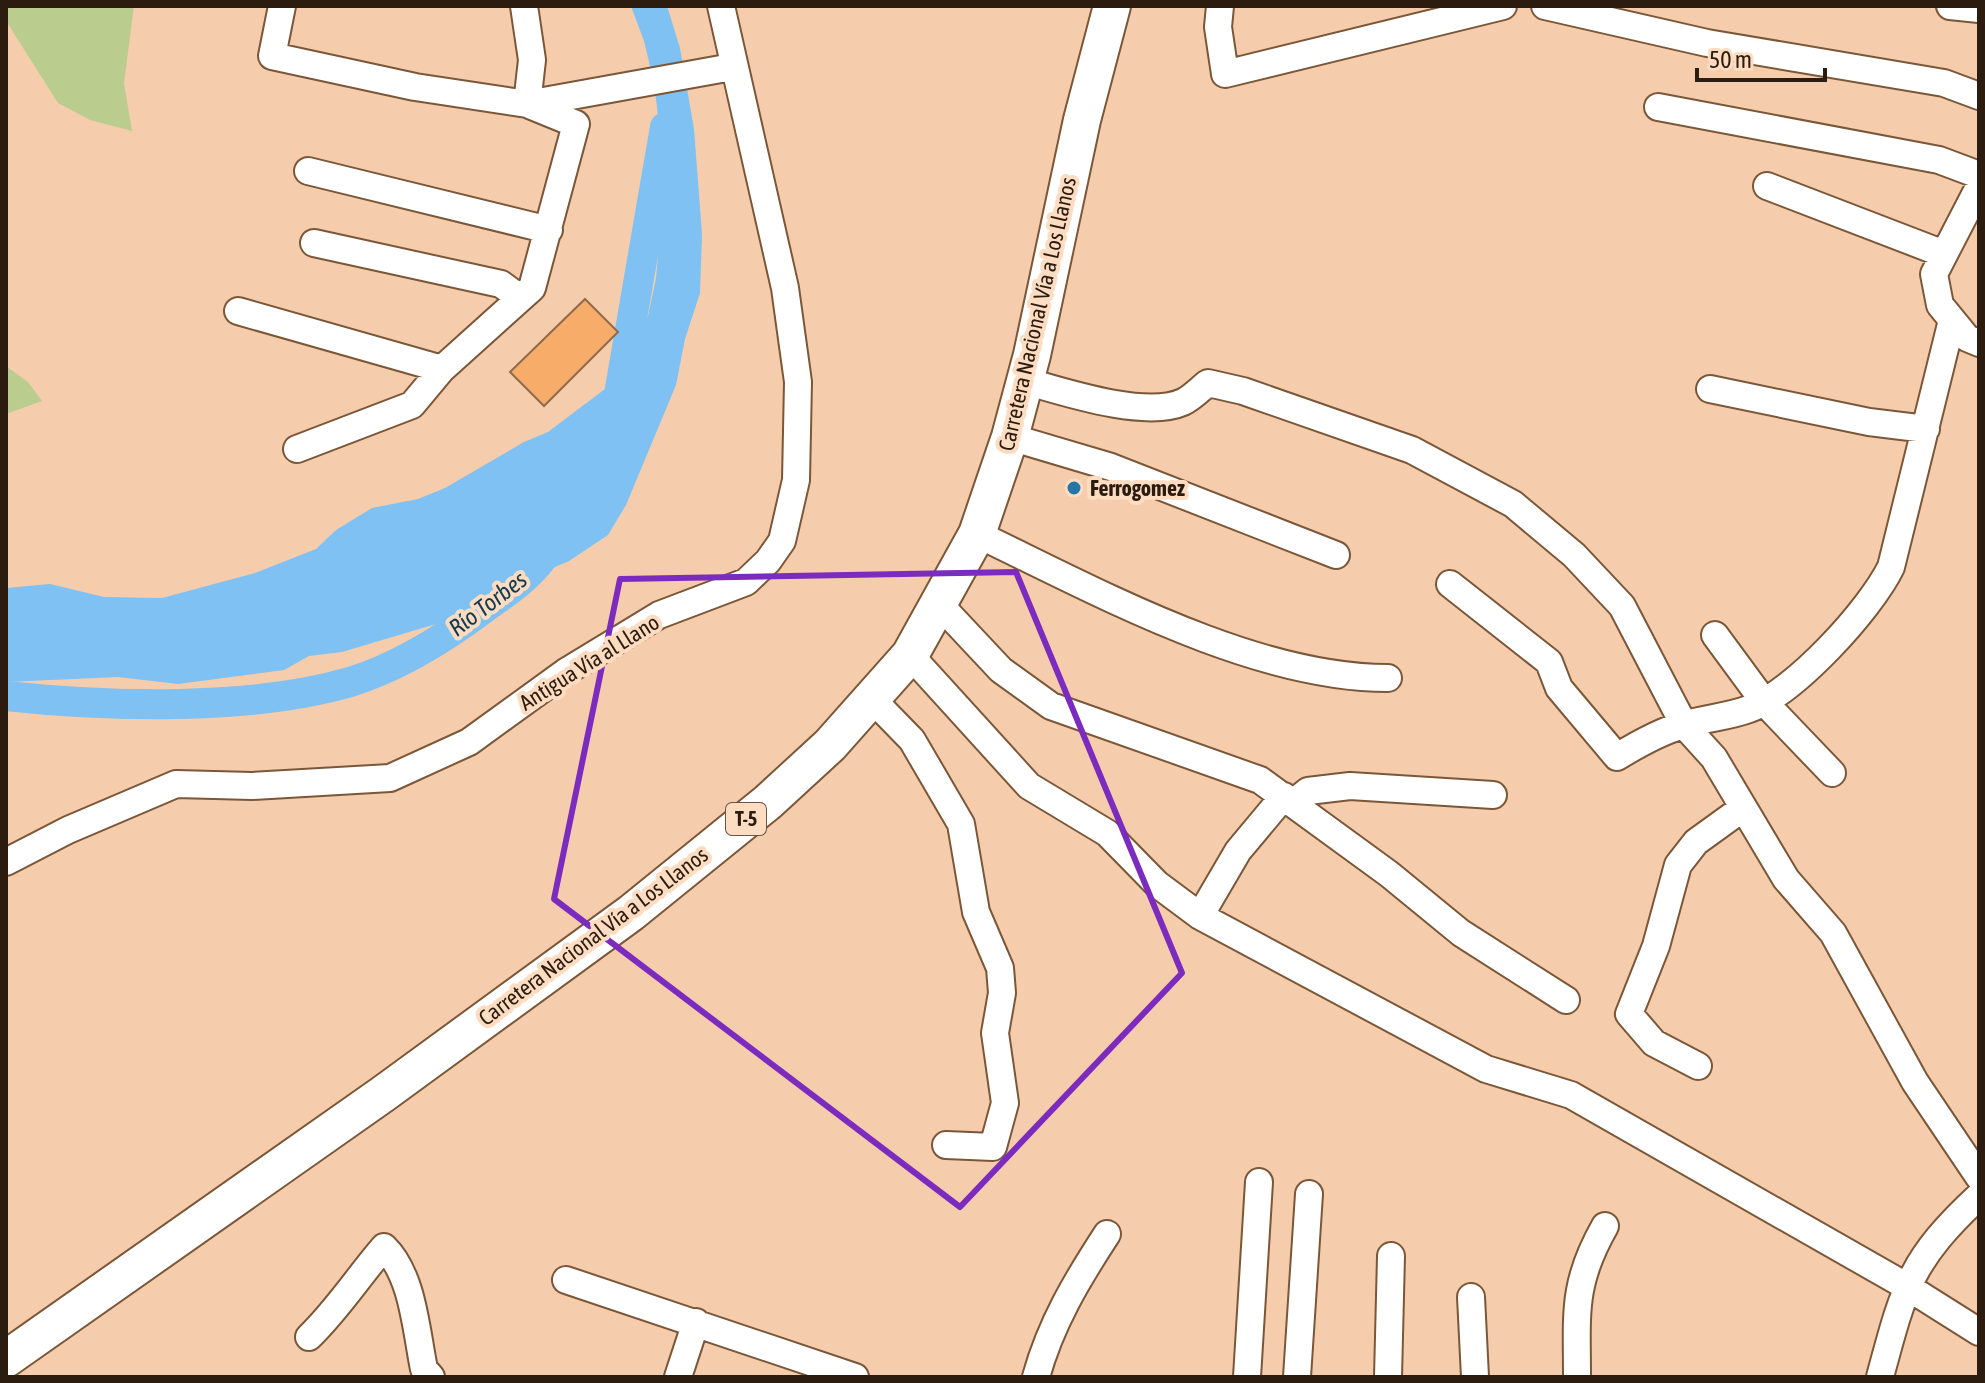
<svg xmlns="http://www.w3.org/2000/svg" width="1985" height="1383" font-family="'Asap Condensed',sans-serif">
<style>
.green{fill:#bbcc8f}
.water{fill:#7ec1f2}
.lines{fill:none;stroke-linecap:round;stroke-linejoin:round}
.river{stroke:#7ec1f2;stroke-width:30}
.building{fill:#f8ac6a;stroke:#8f6a4b;stroke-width:2}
.minor-casing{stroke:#7a5738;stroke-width:30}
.highway-casing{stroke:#7a5738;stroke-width:40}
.minor{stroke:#fff;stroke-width:26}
.highway{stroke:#fff;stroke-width:36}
.marked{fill:none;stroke:#7b2cbf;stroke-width:6;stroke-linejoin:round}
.poi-dot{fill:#2575a6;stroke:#fddcc1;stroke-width:3}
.labels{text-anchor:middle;stroke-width:8;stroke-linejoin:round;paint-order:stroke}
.shield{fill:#fddcc1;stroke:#6a5644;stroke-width:2}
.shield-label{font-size:20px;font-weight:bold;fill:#2b1c0f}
.street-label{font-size:22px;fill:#2b1c0f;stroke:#fddcc1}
.poi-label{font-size:22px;font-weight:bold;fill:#2b1c0f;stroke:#fddcc1;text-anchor:start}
.water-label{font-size:24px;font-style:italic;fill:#133951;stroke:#fddcc1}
</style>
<rect width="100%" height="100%" fill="#f6cdac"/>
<!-- green -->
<path class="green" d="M 6,6 L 134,6 L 124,83 L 132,131 L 90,120 L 58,103 L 6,21 Z
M 6,366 L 28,382 L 42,401 L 6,414 Z"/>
<!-- water -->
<path class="water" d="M 631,6 L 667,6 L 680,48 L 694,129 L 702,234 L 700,293 L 685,339 L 676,385 L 626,505 L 608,535 L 569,561 L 476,601 L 446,621 L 342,652 L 309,656 L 284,670 L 178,684 L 118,677 L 6,682 L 6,588 L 50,584 L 104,597 L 162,598 L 255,573 L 316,549 L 336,530 L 372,508 L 418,499 L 445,488 L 524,442 L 548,432 L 609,386 L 648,316 L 656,278 L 663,200 L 660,132 L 654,83 L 644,41 Z"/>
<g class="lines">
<!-- river -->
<path class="river" d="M 619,394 L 665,127
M 6,696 C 109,707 250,711 350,682 C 399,667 442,640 482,610 C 504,594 526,580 542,559"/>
</g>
<!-- building -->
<path class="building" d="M 585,299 L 618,332 L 544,406 L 510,372 Z"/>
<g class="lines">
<!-- minor casing -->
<g class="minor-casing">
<path id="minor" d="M 282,6 L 272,56 L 415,87 L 527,104 L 576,124 L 532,288 L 442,369 L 412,405 L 297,449
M 524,6 L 532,60 L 527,104 L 732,67
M 1220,6 L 1218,27 L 1225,74 L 1503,6
M 1545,6 L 1707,43 L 1944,83 L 1979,96
M 1950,6 L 1979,9
M 1658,107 L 1939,160 L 1979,175
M 308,171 L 549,230
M 1767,186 L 1944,254
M 1979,187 L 1934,274 L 1940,305 L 1967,338 L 1979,343
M 314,243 L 501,284 L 520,298
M 238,311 L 442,369
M 1025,381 C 1064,392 1145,419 1183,402 C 1192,398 1200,389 1208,383 L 1243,391 L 1412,450 L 1513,504 L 1574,555 L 1622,606 L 1684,725 L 1714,758 L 1786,879 L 1833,933 L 1915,1082 L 1979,1177
M 1710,389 L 1869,422 L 1926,429
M 1010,437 L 1111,467 L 1336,555
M 977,534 C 1098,592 1253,678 1388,678
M 1450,584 L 1549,662 L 1559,688 L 1617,757 C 1638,744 1659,732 1683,725 C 1705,718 1728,717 1749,709 C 1794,693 1870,610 1891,567 L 1952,320
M 940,605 L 1001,670 L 1051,706 L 1260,780 L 1389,874 L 1461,933 L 1566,1000
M 1715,635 L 1765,703 L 1832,773
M 910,655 L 1029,786 L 1107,833 L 1157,884 L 1200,916 L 1486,1069 L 1571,1095 L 1906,1286 L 1979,1332
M 873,700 L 912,740 L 961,824 L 976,912 L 1000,968 L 1002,993 L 995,1033 L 1005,1103 L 993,1147 L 946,1145
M 1293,803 L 1308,791 L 1350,786 L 1493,795
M 6,862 L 68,830 L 176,784 L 252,786 L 390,778 L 469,742 L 567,671 L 659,615 L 746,582 L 768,561 L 782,541 L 796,480 L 798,382 L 785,288 L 721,6
M 1200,916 L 1238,851 L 1284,796
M 1698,1066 L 1654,1043 L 1629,1014 L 1656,946 L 1678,865 L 1696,842 L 1743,808
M 566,1280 L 855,1377
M 1471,1297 L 1475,1377
M 309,1337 C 338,1309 358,1277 384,1247 C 413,1275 416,1330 424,1369 L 431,1377
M 678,1377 L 696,1322
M 1036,1377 C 1051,1323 1077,1280 1107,1234
M 1247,1377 L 1259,1182
M 1297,1377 L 1309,1194
M 1388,1377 L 1391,1256
M 1577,1377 C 1577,1313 1572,1284 1605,1226
M 1880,1377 C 1904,1288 1910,1260 1979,1196"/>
</g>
<!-- highway casing -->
<g class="highway-casing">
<path id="highway" d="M 6,1359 L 383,1094 L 631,913 L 768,802 L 830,745 L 910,655 L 977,534 L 1010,437 L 1032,355 L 1082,120 L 1112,6"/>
</g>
<!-- minor -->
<use href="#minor" class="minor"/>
<!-- highway -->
<use href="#highway" class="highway"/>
</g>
<!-- marked area -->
<path class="marked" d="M 1016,572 L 1182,973 L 960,1207 L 554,899 L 620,579 Z"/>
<!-- markers -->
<circle class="poi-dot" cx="1074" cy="488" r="8"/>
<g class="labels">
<!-- shield labels -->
<rect class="shield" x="726" y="803" width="40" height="32" rx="6"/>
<g class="shield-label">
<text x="746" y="826">T-5</text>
</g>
<!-- street labels -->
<g class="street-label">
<text transform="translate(1037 314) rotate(-77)" y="8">Carretera Nacional Vía a Los Llanos</text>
<text transform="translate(589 662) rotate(-32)" y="8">Antigua Vía al Llano</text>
<text transform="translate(593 936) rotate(-37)" y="8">Carretera Nacional Vía a Los Llanos</text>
</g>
<!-- poi labels -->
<g class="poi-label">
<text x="1090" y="496">Ferrogomez</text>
</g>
<!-- water labels -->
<g class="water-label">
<text transform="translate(488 604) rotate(-37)" y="8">Río Torbes</text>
</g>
</g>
<!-- border -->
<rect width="1985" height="1383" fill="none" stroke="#2b1c0f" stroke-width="16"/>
<!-- scale -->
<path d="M1697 68v12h128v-12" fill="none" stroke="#2b1c0f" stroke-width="4"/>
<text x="1709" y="68" font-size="24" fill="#2b1c0f" stroke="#fddcc1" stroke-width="6" paint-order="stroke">50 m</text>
</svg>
